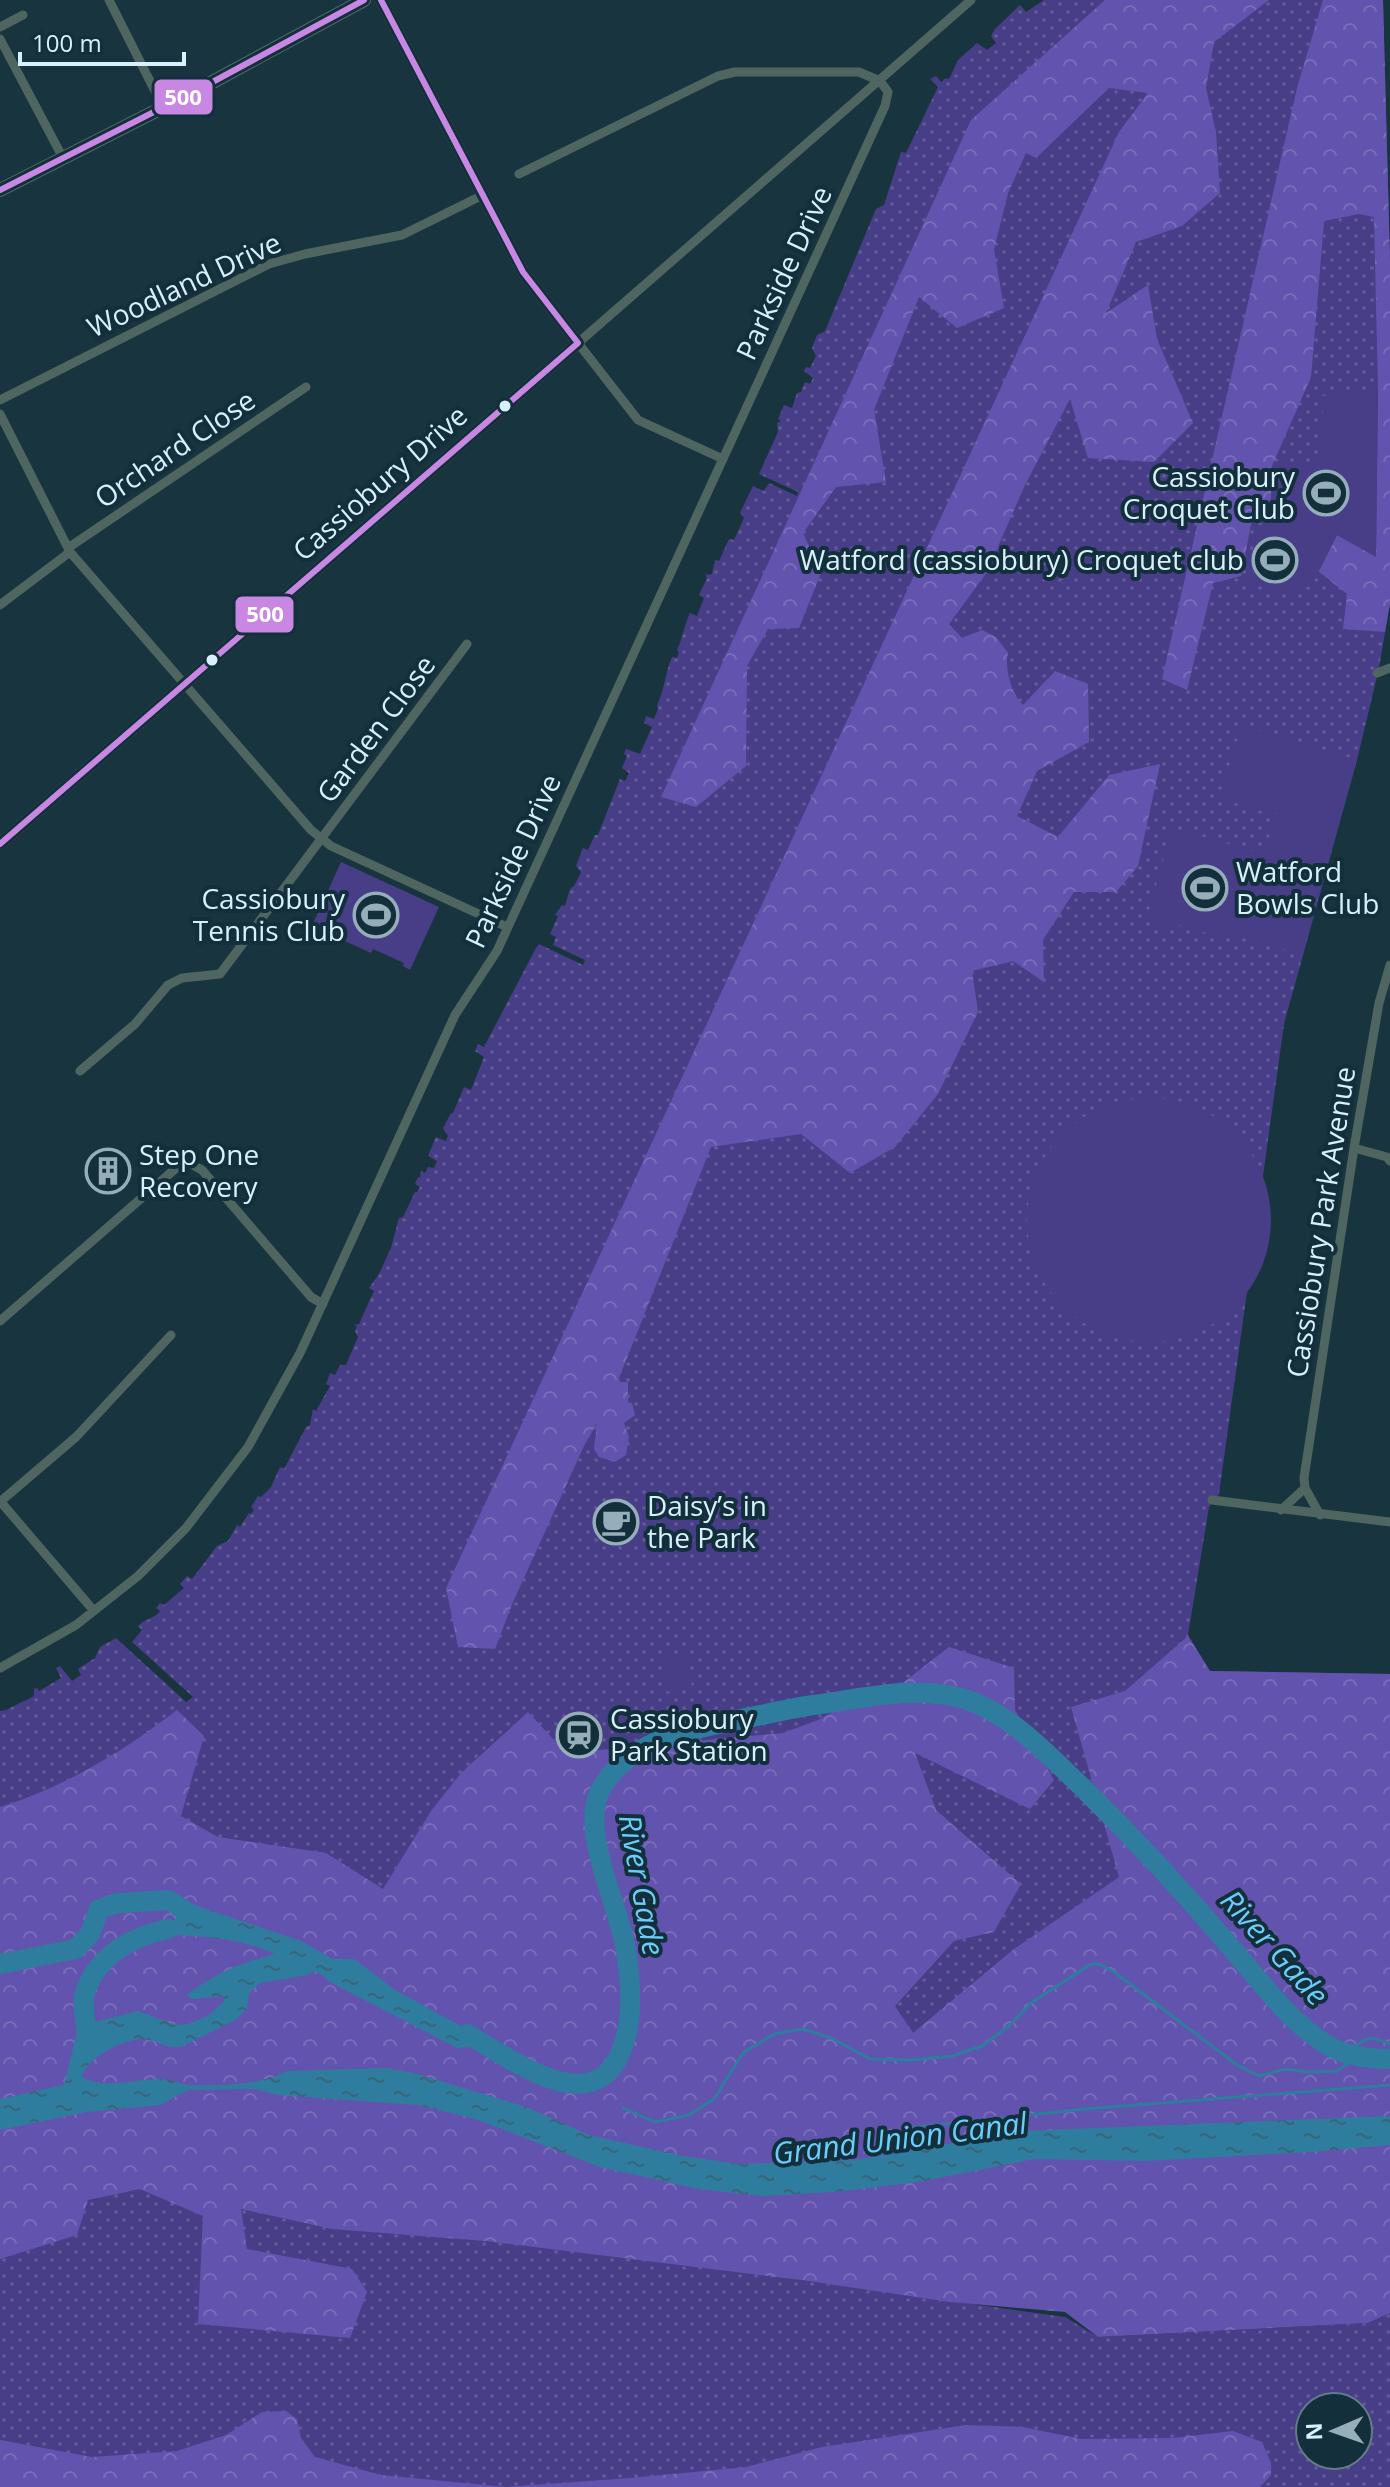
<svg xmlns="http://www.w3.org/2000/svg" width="1390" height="2487" font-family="'Open Sans',sans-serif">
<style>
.grass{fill:url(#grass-dots);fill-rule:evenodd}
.forest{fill:url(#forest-crowns)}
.pitch{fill:#483e88}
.water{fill:url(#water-ripples)}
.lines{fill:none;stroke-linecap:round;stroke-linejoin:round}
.stream{stroke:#2f7d9e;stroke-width:3}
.river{stroke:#2f7d9e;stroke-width:20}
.street{stroke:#4f6560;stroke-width:9}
.secondary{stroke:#546f68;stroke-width:12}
.primary{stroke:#4d6b67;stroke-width:14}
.bus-1-casing{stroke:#132f3b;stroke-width:12}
.bus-1{stroke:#c787e3;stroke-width:6}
.bus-dot{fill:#d8f0fc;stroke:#132f3b;stroke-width:3}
.labels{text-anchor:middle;stroke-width:8;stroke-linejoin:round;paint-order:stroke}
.street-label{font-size:28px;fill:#d8f0fc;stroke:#132f3b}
.poi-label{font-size:28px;fill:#d8f0fc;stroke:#132f3b;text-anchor:start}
.water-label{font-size:30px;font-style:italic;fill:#6acef9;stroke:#132f3b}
.line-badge{stroke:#132f3b;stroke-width:3}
.badge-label{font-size:22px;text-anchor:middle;font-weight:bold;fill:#fff}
</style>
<defs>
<pattern id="grass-dots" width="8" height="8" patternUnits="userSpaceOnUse" patternTransform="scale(2)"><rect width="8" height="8" fill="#483e88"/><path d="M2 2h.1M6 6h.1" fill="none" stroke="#625a9a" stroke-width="1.8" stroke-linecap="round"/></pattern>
<pattern id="forest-crowns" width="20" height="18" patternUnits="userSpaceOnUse" patternTransform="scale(2)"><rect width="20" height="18" fill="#6253ae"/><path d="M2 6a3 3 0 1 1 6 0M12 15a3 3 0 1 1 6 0" fill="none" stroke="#786cba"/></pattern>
<pattern id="water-ripples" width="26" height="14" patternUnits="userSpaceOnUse" patternTransform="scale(2)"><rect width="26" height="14" fill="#2f7d9e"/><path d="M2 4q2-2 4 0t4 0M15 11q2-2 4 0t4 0" fill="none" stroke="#376579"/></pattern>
</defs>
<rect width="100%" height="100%" fill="#18343e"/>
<!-- grass -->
<path class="grass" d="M 1044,0 L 1383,0 L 1390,261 L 1390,603 L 1379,668 L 1357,760 L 1284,1024 L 1219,1494 L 1209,1507 L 1188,1635 L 1210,1671 L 1390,1674 L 1390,2116 L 0,2099 L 0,1711 L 6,1710 L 34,1696 L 34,1689 L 37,1688 L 39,1691 L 61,1678 L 56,1668 L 60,1666 L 72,1681 L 81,1675 L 78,1669 L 95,1658 L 100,1647 L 116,1638 L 186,1702 L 193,1697 L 132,1642 L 142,1630 L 138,1626 C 144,1619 154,1619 160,1611 L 156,1608 L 160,1603 L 164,1605 L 184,1588 L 180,1584 L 187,1576 L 192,1579 L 217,1546 L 228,1541 L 237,1525 L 240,1527 L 249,1513 L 251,1514 L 254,1510 L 251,1507 L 258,1496 L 261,1497 L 271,1487 L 280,1467 L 284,1469 L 306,1427 L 310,1425 L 313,1409 L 316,1411 L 330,1386 L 326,1384 L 330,1373 L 335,1375 L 340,1365 L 346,1365 L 358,1337 L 355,1331 L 357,1326 L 353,1325 L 359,1324 C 364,1313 368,1304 374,1291 L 369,1288 L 379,1274 L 391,1248 L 399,1218 L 403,1217 L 415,1192 L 417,1192 L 420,1187 L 415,1184 L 418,1177 L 420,1178 L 421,1171 L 425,1173 L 428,1167 L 434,1168 L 437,1161 L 428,1156 L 436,1137 L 446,1141 L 448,1136 L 443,1128 L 451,1113 L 453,1113 L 464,1087 L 471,1090 L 484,1057 L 475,1051 L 478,1044 L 484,1047 L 536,948 L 539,944 L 583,965 L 585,960 L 553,945 L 556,937 L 550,934 L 558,916 L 555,915 L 562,905 L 565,906 L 570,889 L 574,886 L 581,872 L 576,866 L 583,848 L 588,850 L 595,835 L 598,835 L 620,779 L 625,781 L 629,773 L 622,768 L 627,756 L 624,754 L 626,749 L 640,754 L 652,727 L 644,723 L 646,716 L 654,719 L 658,709 L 657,705 C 665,689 665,673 672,657 L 677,658 L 679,652 L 677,650 C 683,637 684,626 690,613 L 697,616 L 704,598 L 699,595 L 707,578 L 705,575 L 712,574 L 715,560 L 719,561 L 729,539 L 734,540 L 744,518 L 740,513 L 753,486 L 764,491 L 769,483 L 797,496 L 798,492 L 759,474 L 778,432 L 777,423 L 781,421 L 778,419 L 784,405 L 792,408 L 797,393 L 801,392 L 805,382 L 810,384 L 813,378 L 804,371 L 806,367 L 810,368 L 816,356 L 812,348 L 817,335 L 825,331 L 876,209 L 884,205 L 901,152 L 906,153 L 938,87 L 930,79 L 936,76 L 941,82 L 946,78 L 949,79 L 958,60 L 977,43 L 987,50 L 996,43 L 991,36 L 995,29 L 1020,5 L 1026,12 Z
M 62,2136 L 801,2280 L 1065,2317 L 1098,2337 L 1368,2323 L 1390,2313 L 1390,2487 L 0,2487 L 0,2179 ZM 1310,2407 L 1358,2407 L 1358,2455 L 1310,2455 Z"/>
<!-- forest -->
<path class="forest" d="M 1105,0 L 1269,0 L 1214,42 L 1206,88 L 1216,132 L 1220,193 L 1182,226 L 1136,242 L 1106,313 L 1148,285 L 1157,339 L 1193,423 L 1154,462 L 1088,458 L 1070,399 L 1024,487 L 987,572 L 949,624 L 962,638 L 982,630 L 996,637 L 1008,653 C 1004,668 1012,695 1023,705 L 1055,671 L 1088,684 L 1089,742 L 1037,771 L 1017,816 L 1058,837 L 1109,775 L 1160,764 L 1138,866 L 1116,892 L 1074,892 L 1043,940 L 1044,982 L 1013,961 L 972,971 L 978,1012 L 938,1094 L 895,1147 L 850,1173 L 801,1134 L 711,1147 L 619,1378 L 620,1382 L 628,1382 L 628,1402 L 632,1403 L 635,1415 L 624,1423 L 629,1437 L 626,1455 L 615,1462 L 599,1457 L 594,1449 L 597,1423 L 584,1446 L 513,1602 L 495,1649 L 458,1647 L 446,1588 L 1119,132 L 1148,93 L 1109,88 L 1036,158 L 1026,153 L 1008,193 L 994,249 L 1004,308 L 957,328 L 919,297 L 874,410 L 886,482 L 836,487 L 803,533 L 821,573 L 799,628 L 768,629 L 747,666 L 746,766 L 696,807 L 661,797 L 971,120 Z
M 1323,0 L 1383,0 L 1390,261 L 1390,603 L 1385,632 L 1343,629 L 1347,594 L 1318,571 L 1337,535 L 1376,556 L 1378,389 L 1374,217 L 1359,214 L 1324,221 L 1311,377 L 1272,466 L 1271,498 L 1251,524 L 1241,576 L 1213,583 L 1187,690 L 1162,679 L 1297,88 Z
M 1188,1636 L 1210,1671 L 1390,1674 L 1390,2313 L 1368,2323 L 1098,2337 L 1065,2312 L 950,2302 L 801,2280 L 485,2241 L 332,2229 L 241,2209 L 247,2249 L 352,2269 L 367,2292 L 350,2338 L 198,2324 L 203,2216 L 140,2189 L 88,2200 L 77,2235 L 0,2259 L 0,1807 C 65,1787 124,1751 177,1710 L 204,1736 L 181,1816 L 218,1837 L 326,1853 L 383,1889 L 431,1811 L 461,1773 L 528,1712 L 566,1753 L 783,1733 L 818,1720 L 857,1699 L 887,1695 L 949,1647 L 1014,1668 L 1015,1710 L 1054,1780 L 1030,1809 L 915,1753 L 936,1810 L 1021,1884 L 994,1932 L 954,1941 L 895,2006 L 913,2033 L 1014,1949 L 1119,1877 L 1071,1707 L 1125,1691 Z
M 286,2411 L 297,2419 L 301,2438 L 315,2457 L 381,2475 L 506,2487 L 631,2478 L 746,2467 L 822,2447 L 966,2425 L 1023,2427 L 1081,2439 L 1173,2438 L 1233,2431 L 1262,2442 L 1271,2463 L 1271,2475 L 1260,2487 L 0,2487 L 0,2440 L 92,2457 L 177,2451 L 226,2435 L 262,2412 Z"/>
<!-- pitch -->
<path class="pitch" d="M 1378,389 L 1376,557 L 1337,535 L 1312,585 L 1291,594 L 1246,583 L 1258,525 L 1273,525 L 1276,464 L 1322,464 L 1323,396 Z
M 1242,725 L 1357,760 L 1302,954 L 1228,934 L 1226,939 L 1173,923 L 1170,929 L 1146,921 L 1172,828 L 1264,854 L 1276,813 L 1269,811 L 1268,813 L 1225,800 L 1226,797 L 1220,795 Z
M 341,862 L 439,907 L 410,970 L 403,966 L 404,963 L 373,949 L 371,953 L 312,926 Z
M1027 1220a122 122 0 1 1 244 0a122 122 0 1 1-244 0Z
M 685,1654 L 692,1686 L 668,1692 L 661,1659 Z"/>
<!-- water -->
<path class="water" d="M 168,1900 L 191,1904 L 301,1941 L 333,1959 L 354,1959 L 395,1990 L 468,2030 L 489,2046 L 457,2048 L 330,1982 L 322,1975 L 314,1971 L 307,1975 L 260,1983 L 249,1993 L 247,2009 L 234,2021 L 180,2047 C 166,2049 157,2040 143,2039 C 125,2038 84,2059 82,2077 C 105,2090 134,2079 160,2079 C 171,2079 180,2084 190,2085 C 220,2086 261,2085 287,2071 L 386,2068 L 414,2073 L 526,2107 L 589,2135 L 683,2156 L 739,2164 L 854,2160 L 1024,2131 L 1390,2116 L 1390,2145 L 1311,2152 L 1145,2161 L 1034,2159 L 918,2182 L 834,2192 L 761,2196 L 699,2189 L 600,2167 L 476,2119 L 418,2105 L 278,2095 L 254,2089 L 188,2090 L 160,2105 L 86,2112 L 0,2130 L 0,2099 L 64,2085 L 79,2024 L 85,2015 L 95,2022 L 138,2011 L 176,2025 L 188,2024 L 208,2016 L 224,2001 L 224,1996 L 192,1999 L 187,1995 C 217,1972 239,1964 275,1954 C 233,1935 188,1935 142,1935 L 182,1916 Z"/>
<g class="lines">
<!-- stream -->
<path class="stream" d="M 1347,2053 C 1365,2038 1368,2034 1390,2044
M 623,2108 L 655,2122 L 689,2115 L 714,2099 L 743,2053 L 774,2034 L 803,2029 L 831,2038 L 870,2059 L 910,2060 L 952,2056 L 982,2046 L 1010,2025 L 1031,2003 L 1091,1964 L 1099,1964 L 1114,1972 L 1237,2065 L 1259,2076 L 1285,2069 L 1309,2072 L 1337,2071 L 1359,2056
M 908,2128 L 1085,2109 L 1390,2085"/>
<!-- river -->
<path class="river" d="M 0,1964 L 76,1949 L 90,1934 L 99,1909 L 118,1903 L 168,1900 L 189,1913
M 467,2034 C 507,2056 589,2120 619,2056 C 635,2022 631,1981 625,1945 C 617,1901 578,1827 602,1787 C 631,1740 686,1731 737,1720 C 762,1715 787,1709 813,1705 C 861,1699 913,1685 961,1698 C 1008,1711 1046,1753 1080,1785 C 1134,1838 1185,1893 1234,1951 C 1263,1984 1290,2023 1329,2046 C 1347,2056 1369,2059 1390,2059
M 88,2042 C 87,2028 81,2006 85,1992 C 98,1955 133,1936 168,1929"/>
<!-- street -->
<path class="street" d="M 109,0 L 163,107
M 0,27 L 23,15
M 0,39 L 63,158
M 0,400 L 269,264 L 305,254 L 402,235 L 483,195
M 0,414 L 70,552 L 311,830 L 331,846 L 507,927
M 723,459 L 638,420 L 578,343 L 971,0
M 68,548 L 306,387
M 0,605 L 70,552
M 1377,673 L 1390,668
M 80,1071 L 135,1024 L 168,985 L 182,978 L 220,974 L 467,644
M 1354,1148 L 1387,1157 L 1390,1161
M 0,1321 L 175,1169 L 189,1163 L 202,1170 L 311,1297 L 323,1304
M 1212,1500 L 1390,1522
M 0,1501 L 94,1611
M 1,1501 L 76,1437 L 171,1335
M 1281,1510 L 1305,1488
M 1320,1515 L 1305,1488 L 1304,1478 L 1354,1148 L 1379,1003 L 1390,965
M 0,1668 L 76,1625 L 138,1576 L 186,1528 L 248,1447 L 300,1353 L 455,1015 L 497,951 L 885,106 L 888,92 L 880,81 L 859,72 L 735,72 L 718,76 L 519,174"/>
<!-- secondary -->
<path class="secondary" d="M 0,844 L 578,343 L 523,272 L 381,0"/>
<!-- primary -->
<path class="primary" d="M 0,190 L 207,85 L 364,0"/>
<!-- bus-1 casing -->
<g class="bus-1-casing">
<path id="bus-1" d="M 0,190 L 207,85 L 364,0
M 0,844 L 578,343 L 523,272 L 381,0"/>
</g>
<!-- bus-1 -->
<use href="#bus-1" class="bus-1"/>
</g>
<!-- icons -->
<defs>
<g id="stadium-ring" transform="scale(2.3)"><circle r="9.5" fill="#132f3b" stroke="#95aeba" stroke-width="1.5"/><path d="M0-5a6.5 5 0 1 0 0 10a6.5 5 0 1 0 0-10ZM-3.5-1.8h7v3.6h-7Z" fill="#95aeba"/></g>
<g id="building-ring" transform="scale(2.3)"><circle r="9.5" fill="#132f3b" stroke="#95aeba" stroke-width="1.5"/><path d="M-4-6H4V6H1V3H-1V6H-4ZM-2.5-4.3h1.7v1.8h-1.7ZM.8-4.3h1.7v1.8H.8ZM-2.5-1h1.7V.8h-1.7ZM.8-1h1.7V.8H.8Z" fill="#95aeba"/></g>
<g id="cafe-ring" transform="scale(2.3)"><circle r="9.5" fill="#132f3b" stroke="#95aeba" stroke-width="1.5"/><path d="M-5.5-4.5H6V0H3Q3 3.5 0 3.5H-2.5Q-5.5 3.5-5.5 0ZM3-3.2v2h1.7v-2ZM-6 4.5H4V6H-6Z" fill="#95aeba"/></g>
<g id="station-ring" transform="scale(2.3)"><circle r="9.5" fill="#132f3b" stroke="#95aeba" stroke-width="1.5"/><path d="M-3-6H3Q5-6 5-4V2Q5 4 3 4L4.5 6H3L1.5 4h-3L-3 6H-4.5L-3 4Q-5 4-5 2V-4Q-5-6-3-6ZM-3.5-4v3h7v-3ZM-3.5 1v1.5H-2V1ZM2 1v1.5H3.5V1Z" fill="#95aeba"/></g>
</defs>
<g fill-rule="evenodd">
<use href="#stadium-ring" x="1326" y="493"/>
<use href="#stadium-ring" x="1275" y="560"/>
<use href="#stadium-ring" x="1205" y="888"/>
<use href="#stadium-ring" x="376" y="915"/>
<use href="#building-ring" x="108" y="1171"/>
<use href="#cafe-ring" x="616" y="1522"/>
<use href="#station-ring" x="579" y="1735"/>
</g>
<!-- markers -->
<g class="bus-dot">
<circle cx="505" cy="406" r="7"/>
<circle cx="212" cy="660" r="7"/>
</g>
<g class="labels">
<!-- street labels -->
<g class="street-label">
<text transform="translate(784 273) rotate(-65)" y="10">Parkside Drive</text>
<text transform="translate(184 285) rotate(-25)" y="10">Woodland Drive</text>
<text transform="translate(175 449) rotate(-34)" y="10">Orchard Close</text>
<text transform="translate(380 483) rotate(-41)" y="10">Cassiobury Drive</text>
<text transform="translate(376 729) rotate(-53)" y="10">Garden Close</text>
<text transform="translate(513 861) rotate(-65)" y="10">Parkside Drive</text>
<text transform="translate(1321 1222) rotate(-81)" y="10">Cassiobury Park Avenue</text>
</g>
<!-- poi labels -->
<g class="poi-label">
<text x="1295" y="487" text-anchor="end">Cassiobury<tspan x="1295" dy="32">Croquet Club</tspan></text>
<text x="1244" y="570" text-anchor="end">Watford (cassiobury) Croquet club</text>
<text x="1236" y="882">Watford<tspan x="1236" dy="32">Bowls Club</tspan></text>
<text x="345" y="909" text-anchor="end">Cassiobury<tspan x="345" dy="32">Tennis Club</tspan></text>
<text x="139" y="1165">Step One<tspan x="139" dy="32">Recovery</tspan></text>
<text x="647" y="1516">Daisy’s in<tspan x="647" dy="32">the Park</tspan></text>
<text x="610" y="1729">Cassiobury<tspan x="610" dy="32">Park Station</tspan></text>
</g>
<!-- water labels -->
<g class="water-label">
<text transform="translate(641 1885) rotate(80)" y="10">River Gade</text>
<text transform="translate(1274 1948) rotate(48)" y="10">River Gade</text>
<text transform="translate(900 2139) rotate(-7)" y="10">Grand Union Canal</text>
</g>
</g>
<g class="line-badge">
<rect x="153" y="78" width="61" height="38" rx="8" fill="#c787e3"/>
<rect x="234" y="595" width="61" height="39" rx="8" fill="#c787e3"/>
</g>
<g class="badge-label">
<text x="183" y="105">500</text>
<text x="265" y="622">500</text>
</g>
<!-- north arrow -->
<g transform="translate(1334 2431) rotate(268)"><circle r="38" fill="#132f3b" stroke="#627c88" stroke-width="2"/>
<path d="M0-6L14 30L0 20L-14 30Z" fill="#95aeba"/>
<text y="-12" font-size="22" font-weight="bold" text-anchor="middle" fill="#d8f0fc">N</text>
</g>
<!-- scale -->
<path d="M20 52v12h164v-12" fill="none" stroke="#d8f0fc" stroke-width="4"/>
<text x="32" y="52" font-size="24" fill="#d8f0fc" stroke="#132f3b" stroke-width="6" paint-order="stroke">100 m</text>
</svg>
